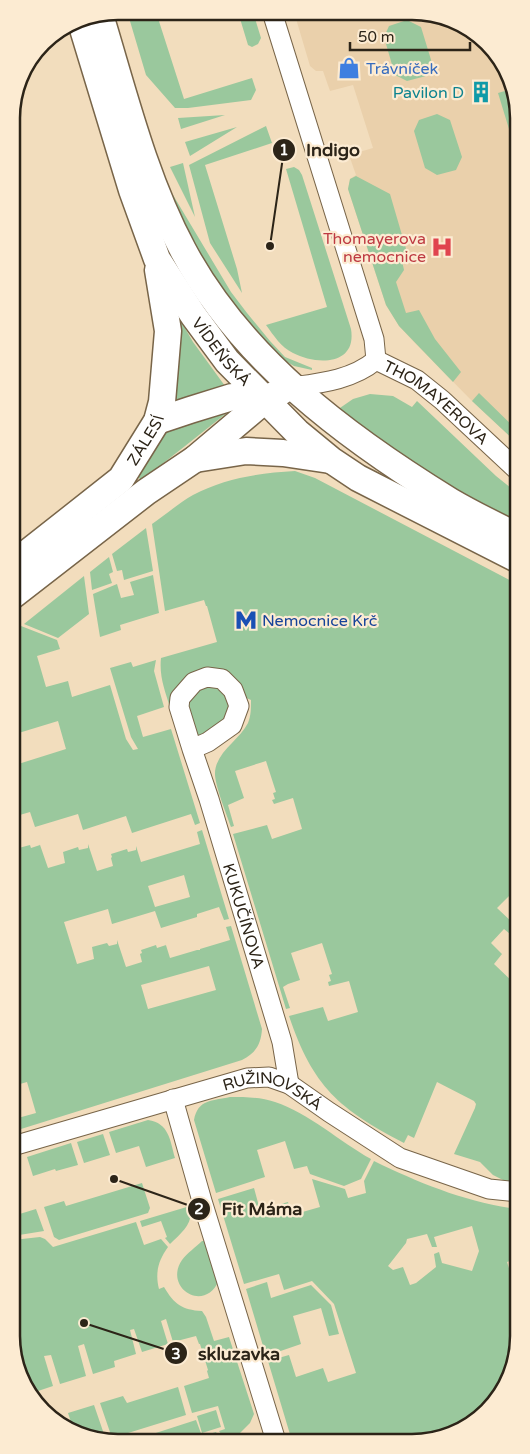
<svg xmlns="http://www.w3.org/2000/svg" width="530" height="1454" font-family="'Varela Round',sans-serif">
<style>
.built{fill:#ead0ab}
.green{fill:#9ac89d;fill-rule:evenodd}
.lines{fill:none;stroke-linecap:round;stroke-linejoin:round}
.minor-casing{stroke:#786549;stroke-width:21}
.secondary-casing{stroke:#786549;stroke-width:29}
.minor{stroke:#fff;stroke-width:19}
.secondary{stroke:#fff;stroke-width:26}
.labels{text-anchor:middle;stroke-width:4.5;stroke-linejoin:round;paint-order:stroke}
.shop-label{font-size:16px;fill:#366cbe;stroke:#fcebd2;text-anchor:start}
.culture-label{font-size:16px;fill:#0d838f;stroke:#fcebd2;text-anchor:end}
.health-label{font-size:16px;fill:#be3a42;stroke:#fcebd2;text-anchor:end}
.street-label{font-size:16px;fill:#2c2418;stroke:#fcebd2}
.transit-label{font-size:16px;fill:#164399;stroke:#fcebd2;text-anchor:start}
.rim{fill:none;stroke:#2c2418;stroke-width:2.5}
.leader{fill:none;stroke:#2c2418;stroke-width:2}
.callout-dot{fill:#2c2418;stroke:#fcebd2;stroke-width:2}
.mark-label{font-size:15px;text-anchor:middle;font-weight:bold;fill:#fff}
.callout-label{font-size:18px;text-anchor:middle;font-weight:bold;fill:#2c2418;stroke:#fcebd2;stroke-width:4.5;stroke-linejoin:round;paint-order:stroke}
</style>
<rect width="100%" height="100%" fill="#f2ddbd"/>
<!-- built -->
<path class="built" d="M 294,12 L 433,13 L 488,43 L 517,97 L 517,443 L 472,401 L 413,341 L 399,326 L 386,305 L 348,189 L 350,179 L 356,175 L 349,155 L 373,148 L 353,85 L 330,91 L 323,71 L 316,71 L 310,66 Z"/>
<!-- green -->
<path class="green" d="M 127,11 L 156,12 L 184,99 L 252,78 L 256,90 L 251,100 L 188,108 L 175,108 L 146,75 Z
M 238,12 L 253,12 L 261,38 L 258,44 L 252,47 L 248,45 Z
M 407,20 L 421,27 L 432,63 L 426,76 L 407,81 L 395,75 L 384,37 L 389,26 Z
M 512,89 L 517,97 L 517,127 L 509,129 L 498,93 Z
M 437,114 L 450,120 L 462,157 L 456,170 L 437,175 L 425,168 L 414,131 L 419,120 Z
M 225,115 L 181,129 L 178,118 Z
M 266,126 L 272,143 L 205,165 L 237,269 L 242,293 L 210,243 L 189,165 Z
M 237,127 L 190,156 L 185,142 Z
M 183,163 L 195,217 L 170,167 Z
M 294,167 L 299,170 L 302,175 L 351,329 C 357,366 316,365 293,353 C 281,347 274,336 266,325 L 327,307 L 286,169 Z
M 356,176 L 390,194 L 409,259 L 402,261 L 404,270 L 396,282 L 406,313 L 419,310 L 435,339 L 461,372 L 453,382 L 399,326 L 386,305 L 348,189 L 350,179 Z
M 173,195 L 231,292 L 247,313 L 270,341 L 285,357 L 312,368 L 312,370 L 294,366 L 282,359 L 236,309 L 204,261 L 177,212 Z
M 175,311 L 193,342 L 225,386 L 173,405 L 179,360 Z
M 479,393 L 517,430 L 517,443 L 472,401 Z
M 370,394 L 393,396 L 412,407 L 417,401 L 496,476 L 517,493 L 517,528 L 443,485 L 337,410 L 353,399 Z
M 242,401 L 142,480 L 134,475 L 164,428 Z
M 295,471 L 315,478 L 517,584 L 518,693 L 509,702 L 518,710 L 518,887 L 497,908 L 517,927 L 510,934 L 504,929 L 491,943 L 502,954 L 494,964 L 514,983 L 517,981 L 518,982 L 518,1185 L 509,1183 L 493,1175 L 480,1162 L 454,1154 L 475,1108 L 476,1104 L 474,1101 L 437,1082 L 414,1138 L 408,1135 L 404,1143 C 339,1109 313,1087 289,1016 L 323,1007 L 328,1021 L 358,1012 L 349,981 L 329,986 L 328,982 L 331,981 L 329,975 L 332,974 L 322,943 L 291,953 L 300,980 L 288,984 L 283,987 L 290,1008 L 286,1009 L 233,834 L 267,825 L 272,839 L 302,829 L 293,798 L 274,804 L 272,800 L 275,799 L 273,793 L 276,792 L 266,761 L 235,771 L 244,798 L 228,805 L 234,826 L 231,827 C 226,813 216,788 215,775 C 214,753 239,741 248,723 C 251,716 251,708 251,700 L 242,696 L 222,674 L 170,707 C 165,691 159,676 161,658 L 217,642 L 207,606 L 206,606 L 204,600 L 165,611 L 152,524 C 165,515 179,503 193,495 C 225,478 259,473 295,471 Z
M 146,528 L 153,571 L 124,580 L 122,570 L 117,571 L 112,554 Z
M 109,557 L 113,572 L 109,574 L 112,583 L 92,590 L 90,572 Z
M 153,575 L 159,613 L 120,625 L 121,630 L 100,637 L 93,594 L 117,584 L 121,598 L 134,595 L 130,582 Z
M 84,576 L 89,614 L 58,638 L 24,624 Z
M 21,626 L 57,640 L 60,649 L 37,656 L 46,687 L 68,681 L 72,697 L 110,685 L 126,739 L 133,750 L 138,749 L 131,737 L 110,668 L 131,662 L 133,667 L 156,660 L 154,671 L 164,707 L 137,716 L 143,737 L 171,729 L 200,823 L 195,825 L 191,814 L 132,833 L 126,816 L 83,830 L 78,814 L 35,827 L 30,812 L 13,817 L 12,766 L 66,749 L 58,721 L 12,735 L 12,633 Z
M 204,686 C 208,686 213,686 217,687 C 228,692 233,709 226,718 C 219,728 206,735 198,743 L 187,701 Z
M 202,830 L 229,919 L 224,920 L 219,907 L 197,914 L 197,917 L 161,928 L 155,911 L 112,924 L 108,909 L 64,922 L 77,964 L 94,959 L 92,947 L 107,943 L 109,946 L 117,944 L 117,940 L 126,967 L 142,962 L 140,954 L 142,953 L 141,950 L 156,945 L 157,948 L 166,945 L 165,942 L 170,958 L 197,950 L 200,950 L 200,949 L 230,940 L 226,927 L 231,926 L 262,1029 C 261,1044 256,1053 242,1060 L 21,1129 L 18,1118 L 36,1113 L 27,1082 L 13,1086 L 13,862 L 17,861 L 15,849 L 30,845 L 31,848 L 40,845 L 39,842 L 48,868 L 65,863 L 63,852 L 78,847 L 79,850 L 88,848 L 88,844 L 97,871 L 113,866 L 111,858 L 112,857 L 111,854 L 127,849 L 128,852 L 136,850 L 136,846 L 141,862 L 200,844 L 197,832 ZM 184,875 L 190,897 L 155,907 L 148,886 ZM 209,966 L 216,990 L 148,1009 L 141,985 Z
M 230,1097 C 245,1097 261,1097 275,1102 C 309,1113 340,1142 371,1159 L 361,1179 L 344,1186 L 310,1174 L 307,1166 L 294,1169 L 285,1141 L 257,1150 L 265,1177 L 216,1193 L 194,1120 C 198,1099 212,1101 230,1097 Z
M 148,1120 C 169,1123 170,1140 175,1158 L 146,1167 L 139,1146 L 116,1153 L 109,1132 Z
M 103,1134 L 110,1155 L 84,1163 L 77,1142 Z
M 71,1143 L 78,1165 L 56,1171 L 55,1169 L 33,1176 L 27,1157 Z
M 374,1161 C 419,1183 468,1203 518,1209 L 518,1228 L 513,1230 L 518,1249 L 518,1258 L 507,1262 L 516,1290 L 518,1290 L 519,1343 L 492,1406 L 433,1441 L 292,1441 L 268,1361 L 289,1355 L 296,1377 L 323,1368 L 328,1382 L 356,1373 L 334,1304 L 312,1281 L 284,1290 L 279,1274 L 244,1284 L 218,1199 L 254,1188 L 260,1210 L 288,1202 L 292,1215 L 320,1207 L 312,1179 L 345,1189 L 348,1198 L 366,1193 L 364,1181 ZM 472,1226 L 479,1251 L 472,1271 L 442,1263 L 439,1252 L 434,1254 L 436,1267 L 416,1283 L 410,1285 L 403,1267 L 393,1270 L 388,1266 L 406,1243 L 407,1239 L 427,1234 L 432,1247 L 437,1247 L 434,1237 Z
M 142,1183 L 150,1208 L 148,1213 L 59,1240 L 54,1237 L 44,1207 L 64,1201 L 66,1206 Z
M 190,1206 C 194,1224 182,1232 170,1244 L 165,1238 L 167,1237 L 161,1221 L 142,1227 L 140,1221 Z
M 36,1209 L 44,1231 L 13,1236 L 13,1216 Z
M 136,1222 L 144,1245 L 161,1239 L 168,1247 C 158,1261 155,1273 159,1289 L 164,1287 C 174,1304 182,1310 202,1311 L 206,1317 L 214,1341 L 229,1337 L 254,1414 L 250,1423 L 232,1441 L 226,1441 L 219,1431 L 225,1429 L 218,1406 L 192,1413 L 184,1386 L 209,1378 L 207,1371 L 208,1370 L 200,1344 L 199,1344 L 196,1336 L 173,1342 L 166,1319 L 161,1321 L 168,1344 L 142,1352 L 134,1329 L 130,1330 L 136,1354 L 114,1361 L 115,1367 L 93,1374 L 84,1344 L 78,1346 L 86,1376 L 60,1384 L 51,1355 L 44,1356 L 53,1386 L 32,1393 L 13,1357 L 13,1240 L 40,1237 L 45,1239 L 53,1247 Z
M 202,1241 L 205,1241 L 219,1280 C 205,1314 163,1288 182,1260 C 187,1253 196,1247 202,1241 Z
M 267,1282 L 271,1298 L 311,1285 L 331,1305 L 339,1334 L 329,1336 L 321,1308 L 293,1316 L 301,1344 L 266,1356 L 246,1289 Z
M 178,1387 L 186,1415 L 112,1438 L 100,1403 L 123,1396 L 127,1403 Z
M 94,1405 L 106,1440 L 95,1440 L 73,1428 L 68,1413 Z
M 216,1410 L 221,1427 L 202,1433 L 197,1416 Z
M 196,1420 L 202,1436 L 216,1432 L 222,1441 L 131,1441 Z"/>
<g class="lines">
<!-- minor casing -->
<g class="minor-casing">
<g id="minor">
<path d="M 272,12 L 374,339 L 376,360"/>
<path id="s1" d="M 376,360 L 417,380 L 442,400 L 517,470"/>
<path d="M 291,387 C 321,383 352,380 376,360"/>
<path id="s2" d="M 192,749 L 208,742 L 232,725 L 239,706 L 233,690 L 222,679 L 207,677 L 194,682 L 180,698 L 179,707 L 192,749 L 209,799 L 282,1042 L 289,1084"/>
<path d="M 173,1099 L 202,1201 L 276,1441"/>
<path id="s3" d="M 13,1146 L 247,1078 L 269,1077 L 289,1084 L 329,1112 L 400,1158 L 489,1189 L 518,1192"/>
</g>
</g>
<!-- secondary casing -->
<g class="secondary-casing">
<g id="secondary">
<path d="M 100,15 C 124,94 144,177 183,250 C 242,360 346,437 450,501 C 472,514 495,525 517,536"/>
<path id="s4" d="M 80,19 L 132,190 L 157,259 L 193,315 L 227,361 L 297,432 L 331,460 L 358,478 L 517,559"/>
<path d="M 157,421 L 190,410 L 232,397 L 266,399"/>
<path d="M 195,459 L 246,451 L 283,453 L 330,460"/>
<path id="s5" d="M 12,565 L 121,479 L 157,421 L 162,402 L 168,331 L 158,270"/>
<path d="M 12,596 L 146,492 L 195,459 L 266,399 L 282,391"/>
</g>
</g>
<!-- minor -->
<use href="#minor" class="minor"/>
<!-- secondary -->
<use href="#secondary" class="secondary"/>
</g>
<!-- icons -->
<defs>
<g id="shop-bare" transform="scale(1.725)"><path d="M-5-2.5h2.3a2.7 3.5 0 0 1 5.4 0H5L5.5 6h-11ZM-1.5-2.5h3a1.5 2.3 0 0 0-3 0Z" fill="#3f7fe0" stroke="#fcebd2" stroke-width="2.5" paint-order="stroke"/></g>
<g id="building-bare" transform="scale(1.725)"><path d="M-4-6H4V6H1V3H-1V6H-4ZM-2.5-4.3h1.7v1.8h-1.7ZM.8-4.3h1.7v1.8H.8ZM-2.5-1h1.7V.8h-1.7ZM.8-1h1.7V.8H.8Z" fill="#0f9aa8" stroke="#fcebd2" stroke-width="2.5" paint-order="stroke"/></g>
<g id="hospital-bare" transform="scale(1.725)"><path d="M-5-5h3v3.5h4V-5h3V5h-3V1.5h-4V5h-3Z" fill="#e0444e" stroke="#fcebd2" stroke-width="2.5" paint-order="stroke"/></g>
<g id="metro-bare" transform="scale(1.725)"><path d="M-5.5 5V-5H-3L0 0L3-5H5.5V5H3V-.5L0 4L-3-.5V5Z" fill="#1a4fb4" stroke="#fcebd2" stroke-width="2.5" paint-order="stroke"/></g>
</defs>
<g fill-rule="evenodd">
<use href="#shop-bare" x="349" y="68"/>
<use href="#building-bare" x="481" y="92"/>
<use href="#hospital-bare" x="442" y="247"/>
<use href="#metro-bare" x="246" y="620"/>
</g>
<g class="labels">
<!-- shop labels -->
<g class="shop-label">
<text x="366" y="74">Trávníček</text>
</g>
<!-- culture labels -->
<g class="culture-label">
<text x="464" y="98">Pavilon D</text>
</g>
<!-- health labels -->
<g class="health-label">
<text x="426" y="244">Thomayerova<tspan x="426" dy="18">nemocnice</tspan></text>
</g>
<!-- street labels -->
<g class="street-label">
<text dy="6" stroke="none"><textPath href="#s4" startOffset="365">VÍDEŇSKÁ</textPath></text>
<text dy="6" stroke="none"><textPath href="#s1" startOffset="74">THOMAYEROVA</textPath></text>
<text dy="6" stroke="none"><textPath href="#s5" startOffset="185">ZÁLESÍ</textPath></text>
<text dy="6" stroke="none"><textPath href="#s2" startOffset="378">KUKUČÍNOVA</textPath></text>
<text dy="6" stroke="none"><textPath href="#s3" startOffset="272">RUŽINOVSKÁ</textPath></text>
</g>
<!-- transit labels -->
<g class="transit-label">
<text x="262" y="626">Nemocnice Krč</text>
</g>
</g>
<!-- crop -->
<path d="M0 0H530V1454H0ZM118 20H412A98 98 0 0 1 510 118V1336A98 98 0 0 1 412 1434H118A98 98 0 0 1 20 1336V118A98 98 0 0 1 118 20Z" fill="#fcebd2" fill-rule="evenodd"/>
<path class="rim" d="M118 20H412A98 98 0 0 1 510 118V1336A98 98 0 0 1 412 1434H118A98 98 0 0 1 20 1336V118A98 98 0 0 1 118 20Z"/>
<!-- callouts -->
<path class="leader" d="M270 246L284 150M114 1179L199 1209M84 1323L176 1353"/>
<g class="callout-dot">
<circle cx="270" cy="246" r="5"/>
<circle cx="114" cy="1179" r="5"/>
<circle cx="84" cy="1323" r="5"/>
<circle cx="284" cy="150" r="12"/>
<circle cx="199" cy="1209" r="12"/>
<circle cx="176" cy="1353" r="12"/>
</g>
<g class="mark-label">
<text x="284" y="155">1</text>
<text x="199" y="1214">2</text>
<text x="176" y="1359">3</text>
</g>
<g class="callout-label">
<text x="333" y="156">Indigo</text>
<text x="262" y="1215">Fit Máma</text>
<text x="239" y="1360">skluzavka</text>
</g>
<!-- scale -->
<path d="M350 42v8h120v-8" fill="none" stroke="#2c2418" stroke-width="2.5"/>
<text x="358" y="42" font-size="15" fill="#2c2418" stroke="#fcebd2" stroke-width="4" paint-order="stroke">50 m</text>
</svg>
